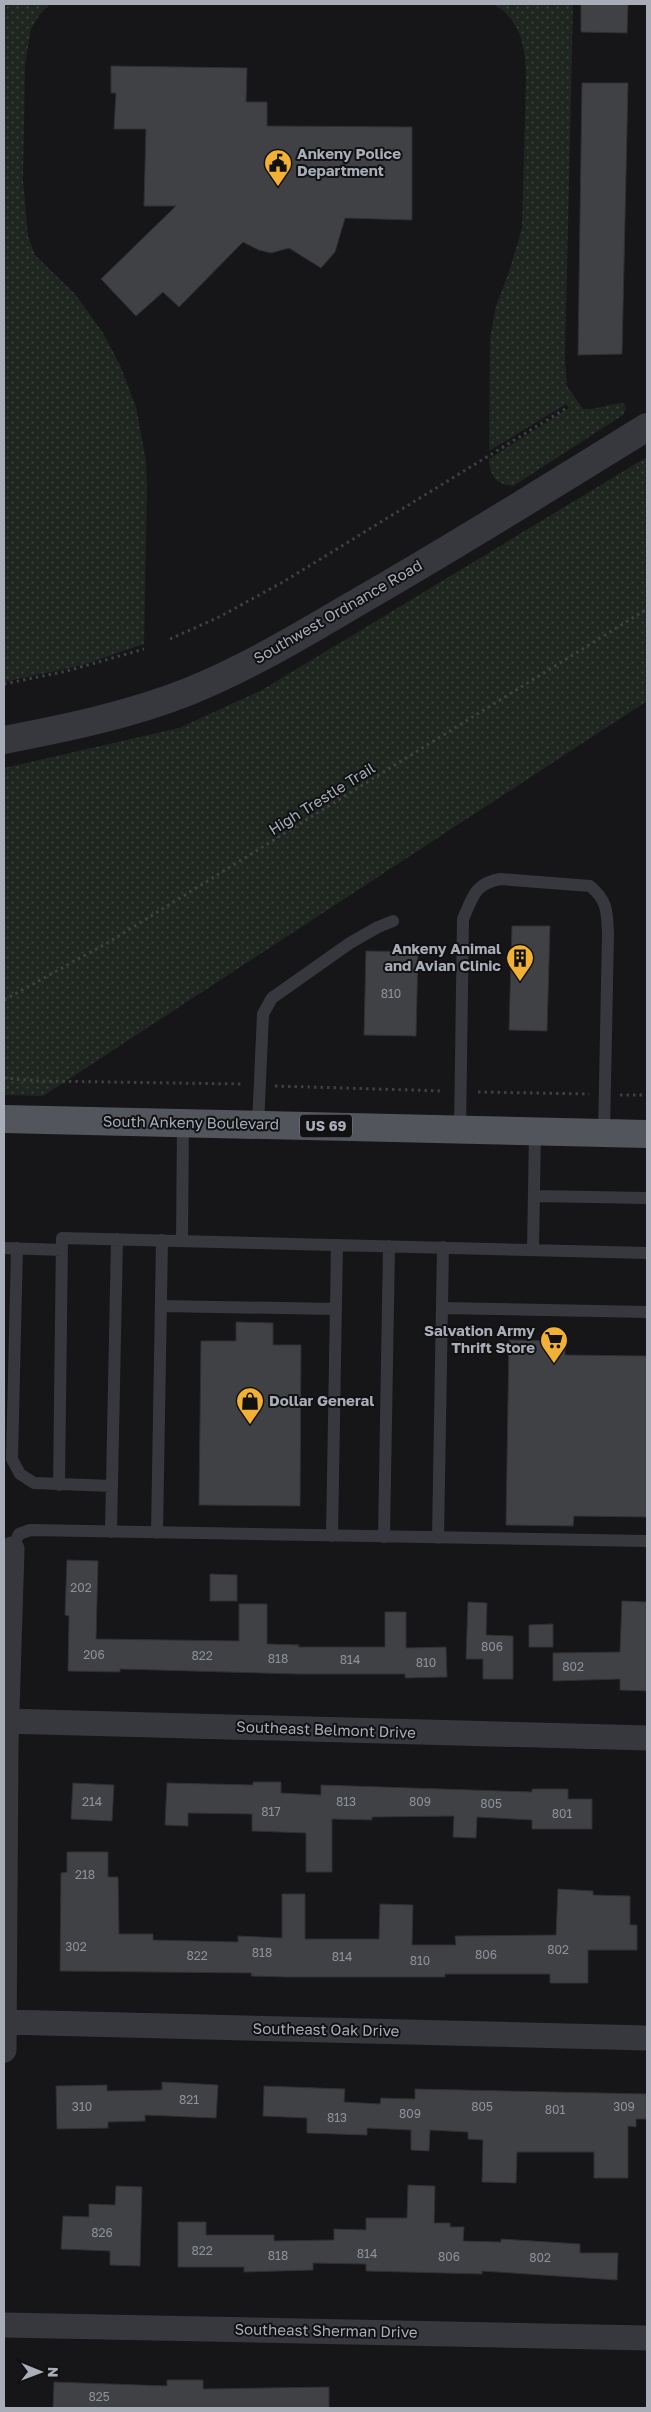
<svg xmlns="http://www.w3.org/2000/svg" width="651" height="2412" font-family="'Golos Text',sans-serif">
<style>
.green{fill:url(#green-dots)}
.building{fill:#404145;stroke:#303034}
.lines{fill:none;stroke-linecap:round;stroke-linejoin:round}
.path{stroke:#3d3f44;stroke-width:3;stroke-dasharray:2.5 4;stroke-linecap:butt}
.service{stroke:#37383d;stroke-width:12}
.minor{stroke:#37383d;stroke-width:25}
.tertiary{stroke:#37383d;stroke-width:28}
.primary{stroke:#53555c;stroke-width:28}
.labels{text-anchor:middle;stroke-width:4;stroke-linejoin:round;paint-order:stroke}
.number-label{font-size:12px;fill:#8e929b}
.shield{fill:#111113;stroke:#7b7e86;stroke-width:1}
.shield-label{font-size:14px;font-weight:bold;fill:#a8adb8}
.poi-label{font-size:15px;font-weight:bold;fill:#a8adb8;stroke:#111113;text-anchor:start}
.street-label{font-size:15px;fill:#a8adb8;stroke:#111113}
</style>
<defs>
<pattern id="green-dots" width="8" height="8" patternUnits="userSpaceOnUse" patternTransform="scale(1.25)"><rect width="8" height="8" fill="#1e261f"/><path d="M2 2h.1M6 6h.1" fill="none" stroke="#3c433d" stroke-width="1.8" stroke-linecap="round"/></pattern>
</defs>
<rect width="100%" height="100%" fill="#161618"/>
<!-- green -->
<path class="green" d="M 4,4 L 50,4 L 40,14 L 31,29 L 25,65 L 23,180 L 28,236 L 35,255 L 75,294 L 103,333 L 120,365 L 136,407 L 146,461 L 147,488 L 144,644 L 83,665 L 4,682 Z
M 493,4 L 573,4 L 565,357 L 567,386 L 583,409 C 597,410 609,403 624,403 L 626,408 L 623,415 L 513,486 C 496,484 490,477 489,459 L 569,408 L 566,404 L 489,451 L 490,338 L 496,306 L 509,272 L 522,228 L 526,78 C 526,49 521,19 493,4 Z
M 647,457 L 647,701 L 43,1096 L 4,1095 L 4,768 L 179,728 L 262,690 Z"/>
<!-- building -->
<path class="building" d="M 581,4 L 628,4 L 627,33 L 581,32 Z
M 111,66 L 247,68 L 246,102 L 267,102 L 267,126 L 412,127 L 412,220 L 345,218 L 335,252 L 321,268 L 289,248 L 271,253 L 259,250 L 243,242 L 179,307 L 163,292 L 136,316 L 101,279 L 176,206 L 144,206 L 146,129 L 114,129 L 116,93 L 111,93 Z
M 582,83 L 628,83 L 622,354 L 578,355 Z
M 512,926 L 550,926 L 547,1031 L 509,1030 Z
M 366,951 L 418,952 L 416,1036 L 364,1035 Z
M 236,1322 L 273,1323 L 273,1345 L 301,1345 L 300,1506 L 199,1505 L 201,1341 L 236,1341 Z
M 509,1340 L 565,1341 L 565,1355 L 647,1356 L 647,1517 L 574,1516 L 573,1526 L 506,1525 Z
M 67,1560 L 98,1561 L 96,1639 L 239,1641 L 239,1604 L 267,1604 L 267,1644 L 299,1645 L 298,1647 L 385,1647 L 385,1612 L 406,1612 L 406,1648 L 446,1647 L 447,1677 L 405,1678 L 405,1674 L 298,1674 L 120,1669 L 120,1672 L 68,1671 L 69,1616 L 65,1615 Z
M 210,1574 L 237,1575 L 237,1601 L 210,1601 Z
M 622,1601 L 647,1602 L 647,1691 L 620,1690 L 620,1679 L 553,1681 L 553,1653 L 620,1652 Z
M 468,1602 L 487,1603 L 486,1635 L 513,1636 L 513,1679 L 483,1679 L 483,1659 L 466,1659 Z
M 553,1624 L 553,1647 L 529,1647 L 529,1625 Z
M 253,1782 L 281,1782 L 281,1793 L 321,1795 L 321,1785 L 532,1792 L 532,1789 L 568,1789 L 568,1799 L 592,1799 L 592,1829 L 532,1829 L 532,1820 L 477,1817 L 476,1838 L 453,1837 L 454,1816 L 372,1817 L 372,1820 L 332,1819 L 332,1872 L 306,1872 L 306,1833 L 252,1831 L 252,1814 L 188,1813 L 188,1826 L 165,1825 L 167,1783 L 253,1785 Z
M 73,1783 L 114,1785 L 112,1821 L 71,1819 Z
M 67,1852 L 108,1852 L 108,1877 L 118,1877 L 119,1934 L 153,1934 L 153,1940 L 238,1942 L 238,1936 L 282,1938 L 282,1894 L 305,1894 L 305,1939 L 379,1939 L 380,1904 L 413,1905 L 412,1945 L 456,1945 L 455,1936 L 556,1935 L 558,1889 L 593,1891 L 593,1895 L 630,1896 L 630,1925 L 637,1925 L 637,1950 L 588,1950 L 588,1983 L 550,1983 L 550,1974 L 445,1974 L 445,1977 L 286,1977 L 251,1976 L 252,1973 L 60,1971 L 61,1873 L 67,1872 Z
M 162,2082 L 218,2085 L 216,2118 L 145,2115 L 145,2121 L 108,2122 L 108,2128 L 57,2129 L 56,2086 L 107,2085 L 107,2091 L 162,2090 Z
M 264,2086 L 345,2089 L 344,2102 L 380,2104 L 381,2098 L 415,2099 L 415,2089 L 647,2094 L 647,2119 L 636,2119 L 636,2127 L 628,2126 L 628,2178 L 594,2178 L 594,2152 L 517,2152 L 516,2183 L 482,2182 L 483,2140 L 468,2139 L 468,2132 L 430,2130 L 429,2151 L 411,2150 L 411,2130 L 367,2128 L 367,2135 L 307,2133 L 307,2118 L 263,2116 Z
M 408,2185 L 435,2186 L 434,2223 L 450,2223 L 450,2227 L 464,2227 L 463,2241 L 501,2242 L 501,2239 L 580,2244 L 580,2253 L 618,2253 L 617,2280 L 482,2271 L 482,2274 L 366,2271 L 366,2264 L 313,2263 L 313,2270 L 244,2272 L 244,2267 L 178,2267 L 178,2222 L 206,2222 L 206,2235 L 274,2235 L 274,2241 L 334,2240 L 334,2229 L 366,2230 L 366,2218 L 407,2218 Z
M 116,2186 L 142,2187 L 140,2266 L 110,2265 L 110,2251 L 61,2249 L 63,2216 L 89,2217 L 89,2204 L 115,2205 Z
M 167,2380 L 203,2380 L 203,2389 L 329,2387 L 329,2408 L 53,2408 L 54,2382 L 167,2386 Z"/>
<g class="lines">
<!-- path -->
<path class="path" d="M 170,639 L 219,617 L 283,582 L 565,409
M 4,684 L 67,671 L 144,649
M 4,1000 L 109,942 L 647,609
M 4,1078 L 38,1081 L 244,1084
M 275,1086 L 444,1091
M 478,1092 L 589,1094
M 620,1095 L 647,1095"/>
<!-- service -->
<path class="service" d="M 258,1125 L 263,1014 L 272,998 L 350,943 L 378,927 L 393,921
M 460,1130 L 463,919 C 473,897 474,884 500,879 L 590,886 C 608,901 607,912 608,934 L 604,1133
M 534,1196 L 647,1198
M 182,1241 L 183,1123
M 4,1248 L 62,1250
M 17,1248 L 12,1459 L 20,1474 L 34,1483 L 112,1486
M 533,1250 L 535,1131
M 161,1306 L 336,1309
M 442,1308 L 647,1312
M 59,1485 L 62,1238 L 647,1253
M 111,1532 L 117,1239
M 157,1533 L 162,1240
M 332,1536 L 337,1245
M 384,1537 L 389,1246
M 438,1538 L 443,1247
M 12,1549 L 19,1534 L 30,1530 L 647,1541"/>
<!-- minor -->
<path class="minor" d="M 4,1721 L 647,1738
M 4,2022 L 647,2038
M 4,2050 L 6,1743 L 12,1549
M 4,2325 L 647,2338"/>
<!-- tertiary -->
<path class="tertiary" d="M 4,740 C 66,728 130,715 190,691 C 251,666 307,632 363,599 C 459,544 553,485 647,427"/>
<!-- primary -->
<path class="primary" d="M 4,1119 L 647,1134"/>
</g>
<!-- icons -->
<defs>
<g id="civic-pin" transform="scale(1.4375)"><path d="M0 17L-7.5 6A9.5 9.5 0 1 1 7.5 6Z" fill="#f2b134" stroke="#111113"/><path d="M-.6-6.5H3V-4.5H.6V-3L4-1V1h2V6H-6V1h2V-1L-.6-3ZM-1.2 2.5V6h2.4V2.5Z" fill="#111"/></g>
<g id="building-pin" transform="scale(1.4375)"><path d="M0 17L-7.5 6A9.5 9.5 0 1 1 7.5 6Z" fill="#f2b134" stroke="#111113"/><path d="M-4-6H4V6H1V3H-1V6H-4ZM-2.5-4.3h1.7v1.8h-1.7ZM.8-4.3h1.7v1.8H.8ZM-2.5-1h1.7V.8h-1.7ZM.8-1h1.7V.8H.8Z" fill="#111"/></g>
<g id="supermarket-pin" transform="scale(1.4375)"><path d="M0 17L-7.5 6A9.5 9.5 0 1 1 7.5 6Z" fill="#f2b134" stroke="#111113"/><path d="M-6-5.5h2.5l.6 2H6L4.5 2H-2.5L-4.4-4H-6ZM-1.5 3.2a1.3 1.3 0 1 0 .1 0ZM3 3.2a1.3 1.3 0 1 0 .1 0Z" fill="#111"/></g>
<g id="shop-pin" transform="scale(1.4375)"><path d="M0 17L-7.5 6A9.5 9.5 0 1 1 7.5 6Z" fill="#f2b134" stroke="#111113"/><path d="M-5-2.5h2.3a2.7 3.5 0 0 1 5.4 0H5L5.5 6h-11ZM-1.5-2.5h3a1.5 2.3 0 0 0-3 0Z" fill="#111"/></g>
</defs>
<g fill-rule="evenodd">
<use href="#civic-pin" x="278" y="163"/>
<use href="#building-pin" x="520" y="958"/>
<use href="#supermarket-pin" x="554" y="1340"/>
<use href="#shop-pin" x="250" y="1401"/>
</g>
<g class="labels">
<!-- number labels -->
<g class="number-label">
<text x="391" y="998">810</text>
<text x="81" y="1592">202</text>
<text x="492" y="1651">806</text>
<text x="94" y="1659">206</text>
<text x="202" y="1660">822</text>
<text x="278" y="1663">818</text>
<text x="350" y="1664">814</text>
<text x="426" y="1667">810</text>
<text x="573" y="1671">802</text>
<text x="92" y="1806">214</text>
<text x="346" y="1806">813</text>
<text x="420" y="1806">809</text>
<text x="491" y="1808">805</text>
<text x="271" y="1816">817</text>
<text x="562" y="1818">801</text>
<text x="85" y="1879">218</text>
<text x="76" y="1951">302</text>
<text x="558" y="1954">802</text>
<text x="262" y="1957">818</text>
<text x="486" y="1959">806</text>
<text x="197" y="1960">822</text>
<text x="342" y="1961">814</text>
<text x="420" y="1965">810</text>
<text x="189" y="2104">821</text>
<text x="82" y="2111">310</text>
<text x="482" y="2111">805</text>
<text x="624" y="2111">309</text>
<text x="555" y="2114">801</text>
<text x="410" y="2118">809</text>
<text x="337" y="2122">813</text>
<text x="102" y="2237">826</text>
<text x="202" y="2255">822</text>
<text x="367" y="2258">814</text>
<text x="278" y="2260">818</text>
<text x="449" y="2261">806</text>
<text x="540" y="2262">802</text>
<text x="99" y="2401">825</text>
</g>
<!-- shield labels -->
<rect class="shield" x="300" y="1114.5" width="52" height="23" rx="4"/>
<g class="shield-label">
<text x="326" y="1131">US 69</text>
</g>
<!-- poi labels -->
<g class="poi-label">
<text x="297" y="159">Ankeny Police<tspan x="297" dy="17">Department</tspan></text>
<text x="501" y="954" text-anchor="end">Ankeny Animal<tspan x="501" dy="17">and Avian Clinic</tspan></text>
<text x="535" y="1336" text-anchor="end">Salvation Army<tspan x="535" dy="17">Thrift Store</tspan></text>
<text x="269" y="1406">Dollar General</text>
</g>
<!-- street labels -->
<g class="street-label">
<text transform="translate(338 612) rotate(-30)" y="5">Southwest Ordnance Road</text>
<text transform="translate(322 799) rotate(-32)" y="5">High Trestle Trail</text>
<text transform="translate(191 1123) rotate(1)" y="5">South Ankeny Boulevard</text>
<text transform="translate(326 1730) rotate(2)" y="5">Southeast Belmont Drive</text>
<text transform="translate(326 2030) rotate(1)" y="5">Southeast Oak Drive</text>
<text transform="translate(326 2331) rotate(1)" y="5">Southeast Sherman Drive</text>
</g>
</g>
<!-- border -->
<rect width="651" height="2412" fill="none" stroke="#a8adb8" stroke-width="10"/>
<!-- north arrow -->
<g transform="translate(40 2372) rotate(91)" stroke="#111113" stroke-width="4" paint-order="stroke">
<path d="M0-4L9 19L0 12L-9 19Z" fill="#a8adb8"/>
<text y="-8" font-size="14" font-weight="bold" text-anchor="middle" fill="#a8adb8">N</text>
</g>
</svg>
